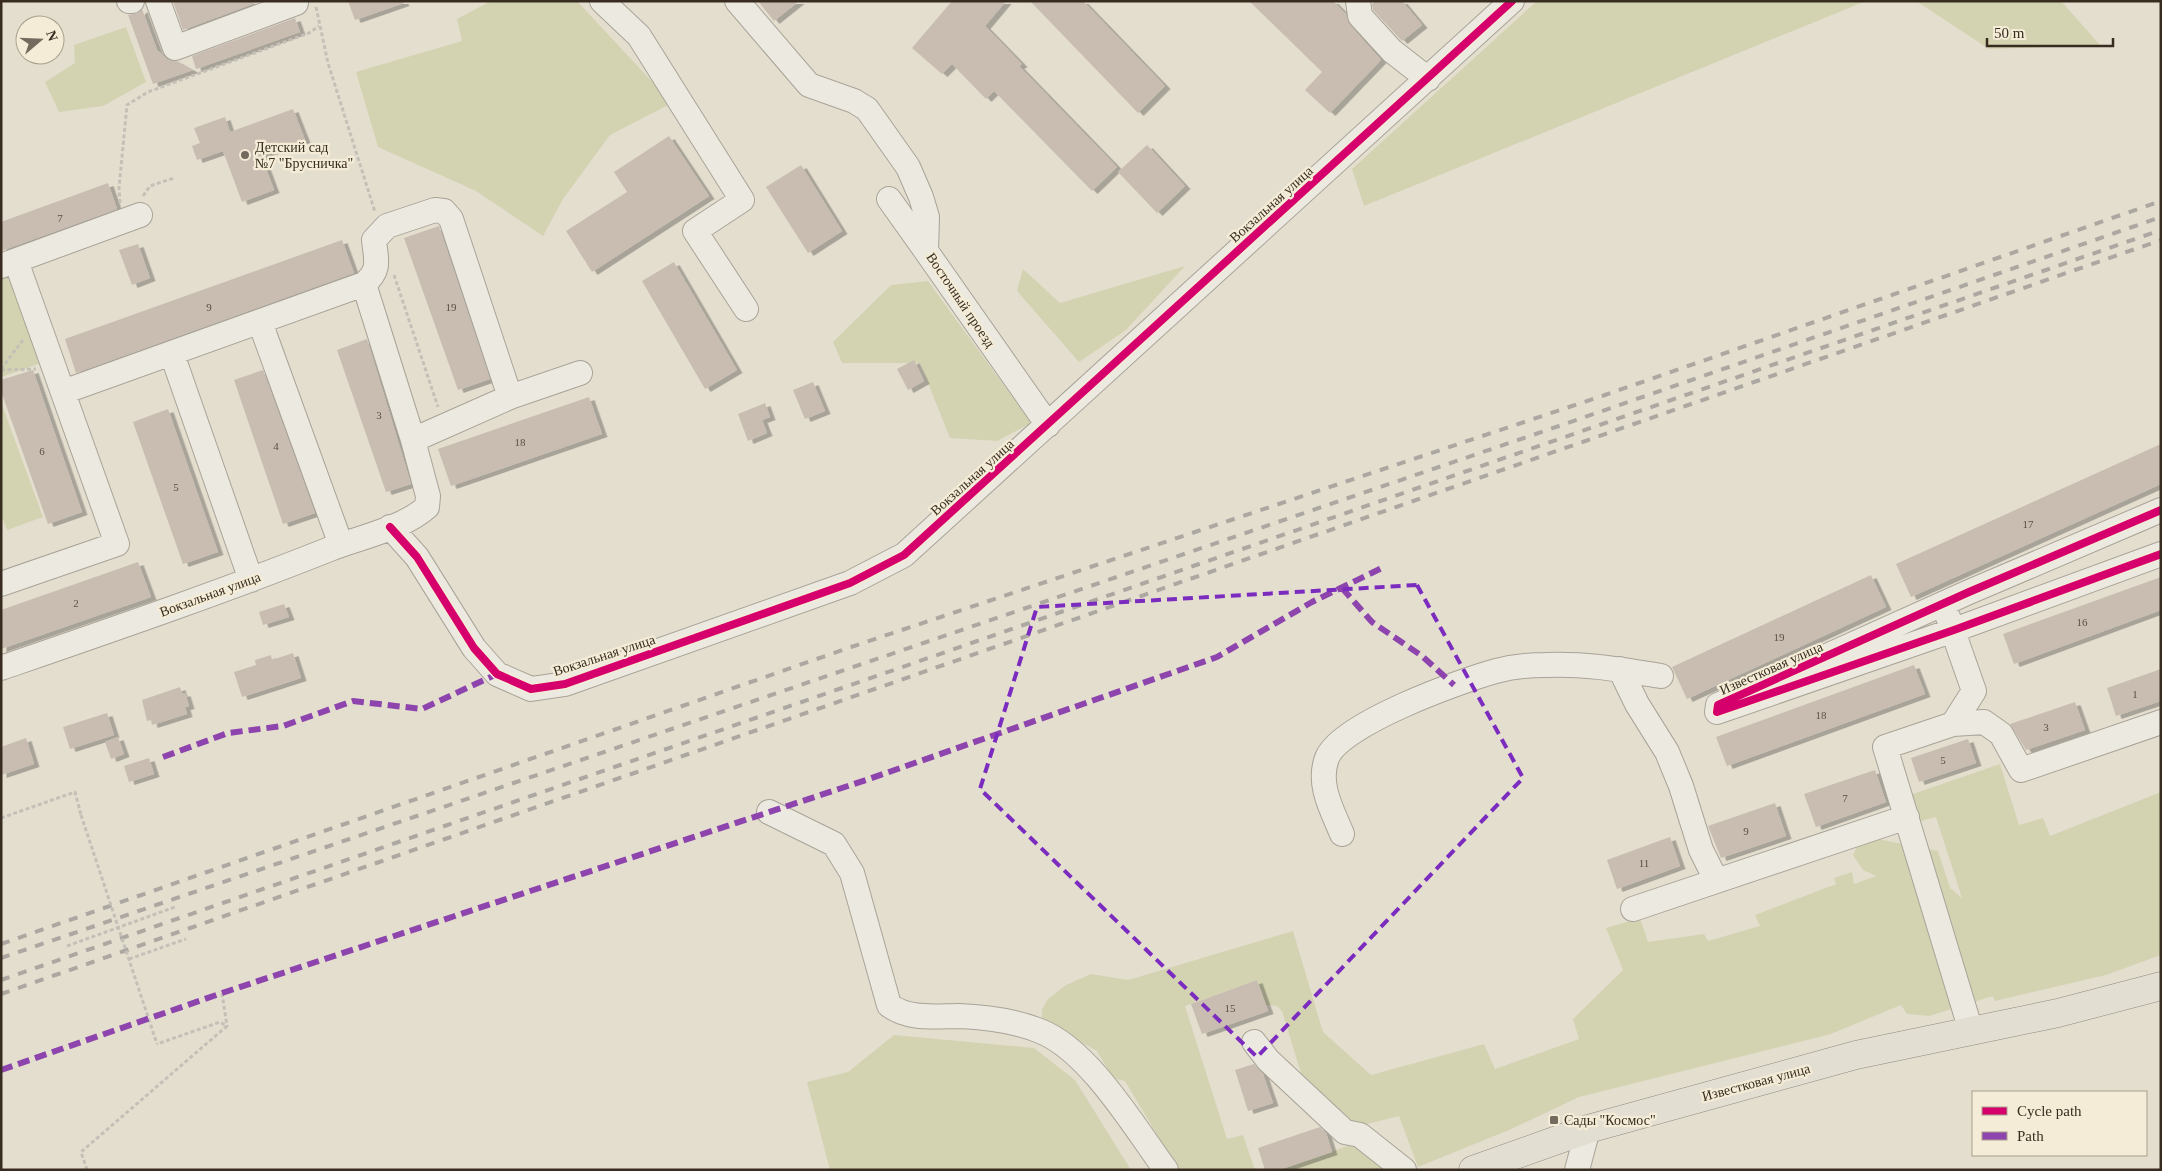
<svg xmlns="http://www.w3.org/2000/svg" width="2162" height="1171" font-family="Georgia,serif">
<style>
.green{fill:#d3d3b2}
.building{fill:#c8bdb0;filter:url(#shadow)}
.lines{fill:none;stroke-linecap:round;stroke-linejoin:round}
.minor-casing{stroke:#a9a398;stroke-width:26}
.major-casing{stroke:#8f897f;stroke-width:29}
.path{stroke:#c5c0b7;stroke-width:3;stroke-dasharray:4 2.5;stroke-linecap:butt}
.minor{stroke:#ece9e0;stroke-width:24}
.major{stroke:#e3ded2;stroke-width:28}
.rail{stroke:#aca8a1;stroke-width:4;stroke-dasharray:9 9;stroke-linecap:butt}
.path-bridge{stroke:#c5c0b7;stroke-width:3;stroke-dasharray:4 2.5;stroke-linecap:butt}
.quiet{stroke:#8e44ad;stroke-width:6;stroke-dasharray:12 6;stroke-linecap:butt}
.cycleway-casing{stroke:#f4ecd6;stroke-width:11}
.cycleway{stroke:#d6006c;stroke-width:8}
.marked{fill:none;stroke:#7b2cbf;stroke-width:4;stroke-dasharray:10 6;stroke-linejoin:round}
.poi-dot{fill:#746a5d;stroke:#f4ecd6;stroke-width:2}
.labels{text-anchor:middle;stroke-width:4.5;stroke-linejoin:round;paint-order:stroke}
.number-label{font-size:11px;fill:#5c5044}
.poi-label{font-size:14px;fill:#382c20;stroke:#f4ecd6;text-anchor:start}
.street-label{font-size:14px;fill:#382c20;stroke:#f4ecd6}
</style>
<defs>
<filter id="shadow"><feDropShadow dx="5.5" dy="3" stdDeviation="0" flood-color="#0004"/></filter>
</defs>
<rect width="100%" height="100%" fill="#e4decf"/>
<!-- green -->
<path class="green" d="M 491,1 L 577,1 L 672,103 L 610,135 L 563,199 L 543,236 L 476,191 L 378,147 L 356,72 L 462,41 L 457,19 Z
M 1537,1 L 1866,1 L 1364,206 L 1352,169 Z
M 1916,1 L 2061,1 L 2100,45 L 1989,49 Z
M 126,27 L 146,82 L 103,106 L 59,112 L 45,82 L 75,63 L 74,45 Z
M 1185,266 L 1126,330 L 1079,362 L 1017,291 L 1023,269 L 1060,303 Z
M 13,267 L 47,361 L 1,377 L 1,271 Z
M 928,281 L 1031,423 L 997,441 L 950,438 L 920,363 L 842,363 L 833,342 L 891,285 Z
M 1,402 L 43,517 L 7,530 L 1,514 Z
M 2000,764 L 2019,825 L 2043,818 L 2050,836 L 2161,792 L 2161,955 L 2106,975 L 1995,1001 L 1993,996 L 1929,1016 L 1907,1014 L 1901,1005 L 1831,1034 L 1579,1097 L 1509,1130 L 1418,1167 L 1399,1116 L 1359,1126 L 1314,1091 L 1301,1073 L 1282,1011 L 1277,1006 L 1266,1005 L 1257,980 L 1185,1006 L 1227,1139 L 1243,1135 L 1255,1170 L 1178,1170 L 1125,1081 L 1113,1078 L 1097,1051 L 1042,1020 L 1042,1009 L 1048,999 L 1066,985 L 1091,974 L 1128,980 L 1293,931 L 1323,1032 L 1371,1075 L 1484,1044 L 1495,1069 L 1579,1039 L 1573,1019 L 1623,970 L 1606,928 L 1640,918 L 1648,942 L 1704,934 L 1708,941 L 1760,926 L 1755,915 L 1836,884 L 1834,878 L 1852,872 L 1854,884 L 1876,876 L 1863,870 L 1853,855 L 1859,842 L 1878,839 L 1938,851 L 1950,888 L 1962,898 L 1936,817 L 1918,822 L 1910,795 Z
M 894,1035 L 1034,1048 L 1075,1080 L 1131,1170 L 830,1170 L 807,1082 L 848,1072 Z
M 1359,1142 L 1391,1170 L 1279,1170 Z"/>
<!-- building -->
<path class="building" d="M 173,1 L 261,1 L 183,30 Z
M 348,1 L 403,1 L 404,3 L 355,20 Z
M 758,1 L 799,1 L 774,21 Z
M 952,1 L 1006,1 L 985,26 L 1022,64 L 1019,66 L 1117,167 L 1092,191 L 994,91 L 986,99 L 952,64 L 942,74 L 912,48 Z
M 1030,1 L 1083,1 L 1165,86 L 1138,113 Z
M 1249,1 L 1333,1 L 1346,14 L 1350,25 L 1381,60 L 1330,113 L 1305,90 L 1322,72 Z
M 1376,1 L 1402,1 L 1422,25 L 1402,41 L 1373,10 L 1372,4 Z
M 142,9 L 157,50 L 167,59 L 177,61 L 193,70 L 153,84 L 128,15 L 138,13 Z
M 295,18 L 300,32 L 196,69 L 192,56 Z
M 293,109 L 305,140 L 261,155 L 274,190 L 242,202 L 223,151 L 197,160 L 192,146 L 200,143 L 194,128 L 225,117 L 230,132 Z
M 669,136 L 709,196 L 592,272 L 566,231 L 627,192 L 614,172 Z
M 1147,145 L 1185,186 L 1157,213 L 1118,172 Z
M 801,165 L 842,231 L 808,253 L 766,187 Z
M 108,183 L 117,209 L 1,251 L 1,222 Z
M 439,226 L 490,379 L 458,390 L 404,238 Z
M 342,240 L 354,273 L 76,373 L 65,339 Z
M 138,244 L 150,278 L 132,285 L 119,250 Z
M 674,262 L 737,370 L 705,389 L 642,281 Z
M 367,339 L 411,484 L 386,492 L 337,350 Z
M 914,360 L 924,381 L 908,390 L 897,369 Z
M 33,370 L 82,512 L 48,524 L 1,391 L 1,380 Z
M 263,370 L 315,513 L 283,524 L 234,380 Z
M 813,382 L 825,411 L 805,419 L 793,390 Z
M 589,397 L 602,434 L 451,486 L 438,449 Z
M 765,403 L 770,417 L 762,420 L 767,433 L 748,441 L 738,414 Z
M 168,409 L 218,552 L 183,564 L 133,422 Z
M 2161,444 L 2161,484 L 1911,597 L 1896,564 Z
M 138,562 L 151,597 L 1,649 L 1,610 Z
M 1871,575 L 1886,607 L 1687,699 L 1672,667 Z
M 2161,577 L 2161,610 L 2014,664 L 2003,634 Z
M 284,604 L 289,617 L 263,625 L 259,612 Z
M 293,653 L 301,678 L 242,697 L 234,672 L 256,665 L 255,660 L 271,655 L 272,660 Z
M 1914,665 L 1925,694 L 1727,766 L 1716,737 Z
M 2161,669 L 2161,701 L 2116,716 L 2107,688 Z
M 180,687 L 182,694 L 185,693 L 189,706 L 185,707 L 187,714 L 152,725 L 151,720 L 147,721 L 142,700 Z
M 2075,702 L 2085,730 L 2026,750 L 2010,724 Z
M 107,713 L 114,735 L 70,749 L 63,727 Z
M 118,737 L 124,754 L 111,759 L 105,742 Z
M 26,738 L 34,764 L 1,775 L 1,747 Z
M 1968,739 L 1976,763 L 1919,782 L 1911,758 Z
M 149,758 L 154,774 L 129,782 L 124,766 Z
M 1875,770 L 1886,802 L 1816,827 L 1804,794 Z
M 1775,803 L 1786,836 L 1721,858 L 1708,826 Z
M 1670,837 L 1680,866 L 1617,889 L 1607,860 Z
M 1257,980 L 1268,1011 L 1202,1034 L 1191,1004 Z
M 1254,1064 L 1263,1074 L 1273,1103 L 1248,1111 L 1235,1070 Z
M 1320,1127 L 1326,1133 L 1332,1152 L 1279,1170 L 1265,1170 L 1258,1148 Z"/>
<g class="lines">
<!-- minor casing -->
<g class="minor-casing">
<path id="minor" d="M 129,1 L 132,1
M 158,1 L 175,48 L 296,3
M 602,1 L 639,36 L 742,200 L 695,231 L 746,309
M 737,1 L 809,85 L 854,101 L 867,109 L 908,167 L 921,197 L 927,217 L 926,251 L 1048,425
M 1358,1 L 1360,16 L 1392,51 L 1428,79
M 889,199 L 926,251
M 1,266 L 140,215
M 364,284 C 381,270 376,260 374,240 L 387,226 L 435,210 L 444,211 L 451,219 L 510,397 L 413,440
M 260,322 L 341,545
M 172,354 L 251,580
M 510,397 L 580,373
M 2161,510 L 1969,592 L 1718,705 L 1717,712 L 1954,630 L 2161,554
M 390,527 L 417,557 L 474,648 L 497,674 L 531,689 L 565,684 L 850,583 L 904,555 L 1512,1
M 1,584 L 117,544 L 16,261
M 1948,617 L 1974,691 L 1953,724 L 1885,747 L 1971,1031
M 1,668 C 111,630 222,592 330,549 C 361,537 402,529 427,507 L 428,496 L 413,440 L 364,284 L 63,392
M 1620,669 L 1637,704 L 1667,752 L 1681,786 L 1701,850 L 1716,880
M 1953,724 L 1984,722 L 2001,734 L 2021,770 L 2161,722
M 769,812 L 834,844 L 852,873 L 889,1005 C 908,1020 936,1016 959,1016 C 986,1017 1015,1021 1040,1031 C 1089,1050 1135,1128 1166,1170
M 1342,834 C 1332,810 1317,784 1327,758 C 1340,724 1460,681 1496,671 C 1511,667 1529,665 1545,665 C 1584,663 1623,670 1661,676
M 1633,909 L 1907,817
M 1254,1042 L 1268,1060 L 1345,1132 L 1360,1135 L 1404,1170
M 1577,1170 L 1588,1129"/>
</g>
<!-- major casing -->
<g class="major-casing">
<path id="major" d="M 1473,1170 L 1588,1129 L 1856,1055 L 2058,1013 L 2161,986"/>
</g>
<!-- path -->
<path class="path" d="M 316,7 L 328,63 L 375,212
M 143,196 L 150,186 L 174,178
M 120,203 L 119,188 L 127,105 L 148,92 L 309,33 L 319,26
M 394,275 L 438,407
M 1,369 L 23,340
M 1,370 L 36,369
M 1,818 L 75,792 L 81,815
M 67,946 L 175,907
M 129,959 L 186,939
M 222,993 L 227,1026
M 87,1170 L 81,1152 L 227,1026 L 220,1022 L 157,1044"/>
<!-- minor -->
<use href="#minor" class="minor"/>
<!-- major -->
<use href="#major" class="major"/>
<!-- rail -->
<path class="rail" d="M 1,944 L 851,647 L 1605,395 L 2161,201
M 1,958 L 1559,426 L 2161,217
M 1,980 L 2161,230
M 1,994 L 2161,240"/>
<!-- path-bridge -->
<path class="path-bridge" d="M 81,815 L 157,1044"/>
<!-- quiet -->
<path class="quiet" d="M 1342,588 L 1372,622 L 1422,656 L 1454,685
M 163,757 L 228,733 L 283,726 L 353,701 L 422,709 L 497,674
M 1,1070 L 222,993 L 869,779 L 1217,657 L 1312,602 L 1384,567"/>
<!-- cycleway casing -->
<g class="cycleway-casing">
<path id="cycleway" d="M 2161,510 L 1969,592 L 1718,705 L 1717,712 L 1954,630 L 2161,554
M 390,527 L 417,557 L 474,648 L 497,674 L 531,689 L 565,684 L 850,583 L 904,555 L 1512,1"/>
</g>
<!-- cycleway -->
<use href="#cycleway" class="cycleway"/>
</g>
<!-- marked area -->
<path class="marked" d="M 1417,585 L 1523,778 L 1257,1057 L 980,789 L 1037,607 Z"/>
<!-- markers -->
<g class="poi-dot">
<circle cx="245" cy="155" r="5"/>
<rect x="1549" y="1115" width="10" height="10" rx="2.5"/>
</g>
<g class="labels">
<!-- number labels -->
<g class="number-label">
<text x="60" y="222">7</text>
<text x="209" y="311">9</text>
<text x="451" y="311">19</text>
<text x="379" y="419">3</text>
<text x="520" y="446">18</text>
<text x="276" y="450">4</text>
<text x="42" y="455">6</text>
<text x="176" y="491">5</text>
<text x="2028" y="528">17</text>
<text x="76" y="607">2</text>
<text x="2082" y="626">16</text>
<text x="1779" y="641">19</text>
<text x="2135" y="698">1</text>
<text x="1821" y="719">18</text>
<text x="2046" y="731">3</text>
<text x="1943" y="764">5</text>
<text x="1845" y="802">7</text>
<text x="1746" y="835">9</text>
<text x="1644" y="867">11</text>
<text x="1230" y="1012">15</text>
</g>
<!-- poi labels -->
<g class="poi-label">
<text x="255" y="152">Детский сад<tspan x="255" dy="16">№7 "Брусничка"</tspan></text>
<text x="1564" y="1125">Сады "Космос"</text>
</g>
<!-- street labels -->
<g class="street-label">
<text transform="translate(1271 204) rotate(-42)" y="5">Вокзальная улица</text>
<text transform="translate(961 300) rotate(56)" y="5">Восточный проезд</text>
<text transform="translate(972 477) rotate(-42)" y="5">Вокзальная улица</text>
<text transform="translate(210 594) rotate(-20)" y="5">Вокзальная улица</text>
<text transform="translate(604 655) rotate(-18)" y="5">Вокзальная улица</text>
<text transform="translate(1771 668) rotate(-24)" y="5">Известковая улица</text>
<text transform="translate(1756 1082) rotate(-15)" y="5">Известковая улица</text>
</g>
</g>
<!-- border -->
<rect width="2162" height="1171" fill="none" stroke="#382c20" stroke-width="5"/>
<!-- legend -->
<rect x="1972" y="1091" width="175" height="65" fill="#f4ecd6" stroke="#a99f8d"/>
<rect x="1982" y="1107" width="25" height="8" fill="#d6006c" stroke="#a99f8d"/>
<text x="2017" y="1116" font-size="15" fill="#382c20">Cycle path</text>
<rect x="1982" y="1132" width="25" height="8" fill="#8e44ad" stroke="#a99f8d"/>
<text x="2017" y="1141" font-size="15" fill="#382c20">Path</text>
<!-- north arrow -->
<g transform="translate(40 40) rotate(71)"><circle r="24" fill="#f4ecd6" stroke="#a99f8d"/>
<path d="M0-4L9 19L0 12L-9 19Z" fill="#746a5d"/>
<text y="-8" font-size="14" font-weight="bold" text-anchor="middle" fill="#382c20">N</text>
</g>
<!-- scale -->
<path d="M1987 38v8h126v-8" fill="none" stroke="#382c20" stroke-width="2.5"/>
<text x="1994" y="38" font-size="15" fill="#382c20" stroke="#f4ecd6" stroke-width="4" paint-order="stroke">50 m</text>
</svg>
